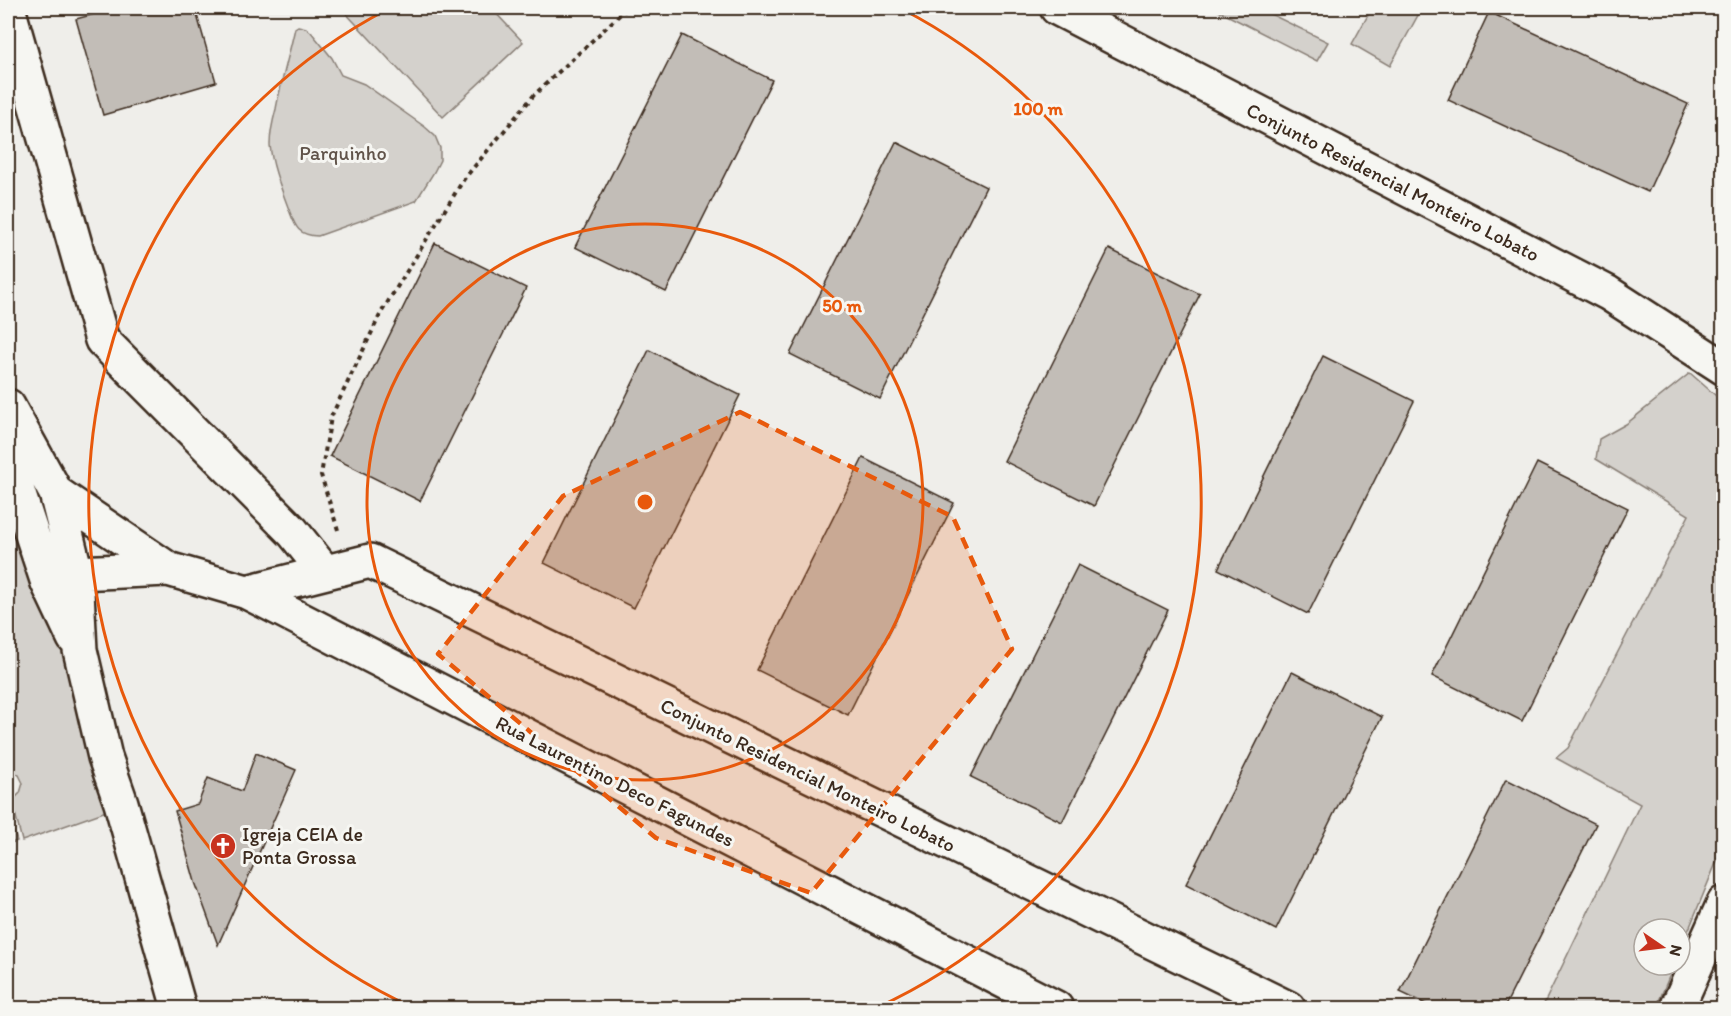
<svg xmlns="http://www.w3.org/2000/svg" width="1731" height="1016" font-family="Itim,sans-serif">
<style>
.green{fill:#d4d1cc;stroke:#887e75;stroke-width:1.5}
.building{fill:#c2bdb7;stroke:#3b2a1e;stroke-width:1.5}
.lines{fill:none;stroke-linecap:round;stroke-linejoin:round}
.minor-casing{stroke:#3b2a1e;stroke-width:38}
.path{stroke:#3b2a1e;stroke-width:4;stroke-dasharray:4.5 4.5;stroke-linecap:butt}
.minor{stroke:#f6f6f2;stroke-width:33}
.marked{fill:#e8590c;fill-opacity:0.2;stroke:#e8590c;stroke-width:4.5;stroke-dasharray:12 8;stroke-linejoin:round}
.ring{fill:none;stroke:#e8590c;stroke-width:3}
.labels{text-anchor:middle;stroke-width:6;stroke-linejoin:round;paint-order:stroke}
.park-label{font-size:20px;fill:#61544a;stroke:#f6f6f2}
.street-label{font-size:20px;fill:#3b2a1e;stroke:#f6f6f2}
.poi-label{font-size:20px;fill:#3b2a1e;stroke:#f6f6f2;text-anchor:start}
.centre{fill:#e8590c;stroke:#f6f6f2;stroke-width:3}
.ring-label{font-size:18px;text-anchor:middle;font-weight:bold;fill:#e8590c;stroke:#f6f6f2;stroke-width:6;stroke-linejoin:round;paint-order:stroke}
</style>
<rect width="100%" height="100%" fill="#efeeea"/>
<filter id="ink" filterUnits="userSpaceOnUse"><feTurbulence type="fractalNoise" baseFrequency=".0167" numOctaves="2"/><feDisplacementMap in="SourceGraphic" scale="12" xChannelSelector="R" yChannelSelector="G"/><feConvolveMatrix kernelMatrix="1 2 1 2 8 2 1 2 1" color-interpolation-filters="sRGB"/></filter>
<g filter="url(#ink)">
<!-- green -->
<path class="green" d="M 341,8 L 491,8 L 523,42 L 443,117 Z
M 1213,8 L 1258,8 L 1328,42 L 1317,61 Z
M 1372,8 L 1422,8 L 1390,66 L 1352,44 Z
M 298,26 L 306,28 L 311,32 L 332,58 L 341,75 L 364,84 L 425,127 L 435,136 L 440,148 L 440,160 L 434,172 L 416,201 L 318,236 C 296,235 295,225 288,207 C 281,188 272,166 270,145 C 270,133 273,120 276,109 C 281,82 289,55 295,28 Z
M 1690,373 L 1723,402 L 1723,846 L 1680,951 L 1680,929 L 1644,929 L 1644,965 L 1674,965 L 1656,1008 L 1542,1008 L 1640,804 L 1556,758 L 1568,748 L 1689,515 L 1596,459 L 1599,439 L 1626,424 Z
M 8,486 L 79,695 L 115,808 L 22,841 L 12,801 L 20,793 L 23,783 L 19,775 L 8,768 Z
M 8,813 L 17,841 L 8,844 Z"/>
<!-- building -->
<path class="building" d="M 117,8 L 195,8 L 216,82 L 103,115 L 76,19 Z
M 1489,12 L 1688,104 L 1648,192 L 1448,100 Z
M 682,35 L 772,80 L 666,292 L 575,247 Z
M 896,142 L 986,187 L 880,399 L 790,354 Z
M 435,243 L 526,288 L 420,501 L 330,456 Z
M 1109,249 L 1200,294 L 1094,506 L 1004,461 Z
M 649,350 L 740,395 L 634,608 L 544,563 Z
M 1323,356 L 1414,401 L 1308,614 L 1218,569 Z
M 863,458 L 954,503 L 848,715 L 757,670 Z
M 1537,463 L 1628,508 L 1522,721 L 1432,676 Z
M 1078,565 L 1168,610 L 1062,822 L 971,777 Z
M 1292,672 L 1382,717 L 1276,930 L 1186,884 Z
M 256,753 L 296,770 L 218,945 L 195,882 L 175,811 L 198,804 L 208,778 L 242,791 Z
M 1506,779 L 1596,824 L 1504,1008 L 1434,1008 L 1400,992 Z"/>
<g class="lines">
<!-- minor casing -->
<g class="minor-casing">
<path id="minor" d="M 8,8 L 102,340 L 293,532 L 325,572
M 1057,8 L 1608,293 L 1724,368
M 8,406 L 56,493 L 76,573 L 80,650 L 105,757 L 121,803 L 179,1008
M 8,451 L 15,483 L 48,583 L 74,638
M 56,493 L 168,569 L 247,592 L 1056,1008
M 60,561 L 76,573 L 168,569
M 247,592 L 370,561 L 1288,1008
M 1677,1008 L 1724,903"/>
</g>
<!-- path -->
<path class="path" d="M 338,530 L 321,475 L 331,417 L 381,313 L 464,179 L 534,95 L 627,8"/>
<!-- minor -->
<use href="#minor" class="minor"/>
</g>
</g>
<!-- marked area -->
<path class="marked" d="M 740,412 L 953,517 L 1012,649 L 811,893 L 656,838 L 438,654 L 563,496 Z"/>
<!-- distance rings -->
<g class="ring">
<circle cx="645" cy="502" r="278"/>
<path d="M414 1008A556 556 0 0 1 388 9M902 9A556 556 0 0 1 876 1008"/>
</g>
<!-- icons -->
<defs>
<g id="church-disc" transform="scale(1.35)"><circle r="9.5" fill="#c8321e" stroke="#f6f6f2"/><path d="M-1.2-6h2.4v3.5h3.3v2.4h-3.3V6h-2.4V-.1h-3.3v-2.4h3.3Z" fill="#fff"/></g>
</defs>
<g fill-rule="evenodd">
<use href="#church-disc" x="223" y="846"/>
</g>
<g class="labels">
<!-- park labels -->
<g class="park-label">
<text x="343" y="160">Parquinho</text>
</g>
<!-- street labels -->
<g class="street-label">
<text transform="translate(1393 182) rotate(27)" y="7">Conjunto Residencial Monteiro Lobato</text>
<text transform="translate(808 775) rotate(26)" y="7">Conjunto Residencial Monteiro Lobato</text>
<text transform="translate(615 781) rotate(27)" y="7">Rua Laurentino Deco Fagundes</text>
</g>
<!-- poi labels -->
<g class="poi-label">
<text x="242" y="841">Igreja CEIA de<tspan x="242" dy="23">Ponta Grossa</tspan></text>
</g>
</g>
<circle cx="645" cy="502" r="9" class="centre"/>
<g class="ring-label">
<text x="1038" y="115">100 m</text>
<text x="842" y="312">50 m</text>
</g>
<!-- margin -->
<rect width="1731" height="1016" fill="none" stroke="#f6f6f2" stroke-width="30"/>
<rect x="15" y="15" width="1701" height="986" fill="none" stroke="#3b2a1e" stroke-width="2" filter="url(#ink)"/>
<!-- north arrow -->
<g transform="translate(1662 947) rotate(104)"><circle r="28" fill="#f6f6f2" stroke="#aba49d" stroke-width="1.5"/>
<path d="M0-4.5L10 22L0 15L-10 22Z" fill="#c8321e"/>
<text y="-9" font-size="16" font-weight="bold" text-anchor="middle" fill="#3b2a1e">N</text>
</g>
</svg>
